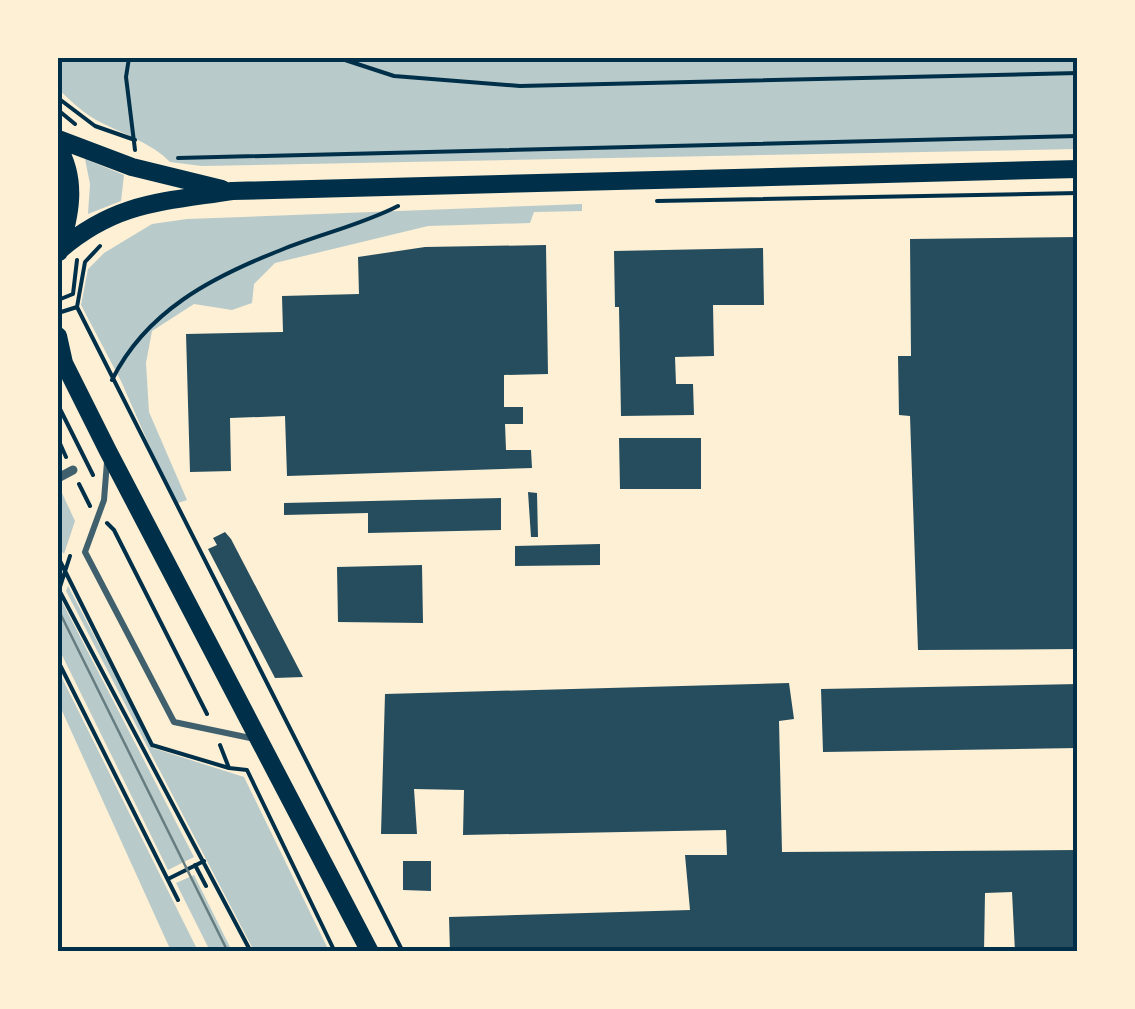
<svg xmlns="http://www.w3.org/2000/svg" width="1135" height="1009" font-family="Poppins,sans-serif">
<style>
.green{fill:#b9caca}
.building{fill:#264d5e}
.lines{fill:none;stroke-linecap:round;stroke-linejoin:round}
.path{stroke:#003049;stroke-width:4}
.service{stroke:#3f606c;stroke-width:6}
.pedestrian{stroke:#3f606c;stroke-width:9}
.secondary{stroke:#003049;stroke-width:18}
.tram{stroke:#657d81;stroke-width:2.5}
.neatline{fill:none;stroke:#003049;stroke-width:4}
</style>
<rect width="100%" height="100%" fill="#fdf0d5"/>
<!-- green -->
<path class="green" d="M 58,58 L 1077,58 L 1077,149 L 202,166 L 170,162 C 153,144 124,134 102,123 C 85,115 71,101 58,89 Z
M 85,159 L 124,175 L 121,201 L 88,214 L 90,184 Z
M 582,204 L 582,211 L 534,212 L 530,223 L 428,226 L 275,263 L 254,284 L 252,303 L 232,310 L 194,304 L 152,331 L 146,363 L 149,412 L 187,500 L 175,504 L 121,381 L 81,305 L 88,269 L 104,253 L 152,224 L 187,219 Z
M 62,493 L 75,521 L 64,554 L 58,547 L 58,495 Z
M 68,586 L 153,748 L 244,777 L 329,951 L 254,951 L 66,591 Z
M 58,594 L 194,857 L 168,870 L 58,647 Z
M 58,670 L 198,951 L 171,951 L 58,702 Z
M 194,875 L 232,951 L 210,951 L 176,883 Z"/>
<!-- building -->
<path class="building" d="M 1078,237 L 1078,649 L 918,650 L 910,416 L 899,415 L 898,356 L 911,356 L 910,239 Z
M 546,245 L 548,374 L 504,375 L 504,407 L 523,407 L 523,424 L 505,424 L 506,450 L 531,450 L 532,468 L 287,476 L 285,416 L 230,418 L 231,471 L 190,472 L 186,334 L 283,332 L 282,296 L 359,294 L 358,257 L 425,247 Z
M 763,248 L 764,305 L 713,305 L 714,356 L 675,357 L 676,384 L 693,384 L 694,415 L 621,416 L 619,307 L 615,307 L 614,251 Z
M 619,438 L 701,438 L 701,489 L 620,489 Z
M 528,492 L 537,493 L 538,537 L 531,537 Z
M 501,498 L 501,530 L 368,533 L 368,513 L 284,515 L 284,503 Z
M 225,532 L 231,539 L 303,677 L 275,678 L 208,549 L 217,545 L 213,538 Z
M 600,544 L 600,565 L 515,566 L 515,546 Z
M 422,565 L 423,623 L 338,622 L 337,567 Z
M 789,683 L 794,719 L 779,721 L 782,852 L 1078,850 L 1078,952 L 1015,952 L 1012,892 L 985,893 L 984,952 L 450,952 L 449,917 L 690,910 L 685,855 L 727,855 L 726,830 L 463,835 L 464,790 L 414,789 L 417,834 L 381,834 L 385,694 Z
M 1078,684 L 1078,748 L 823,752 L 821,689 Z
M 403,861 L 431,861 L 431,891 L 403,890 Z"/>
<g class="lines">
<!-- path -->
<path class="path" d="M 129,58 L 126,77 L 135,150
M 339,58 L 394,76 L 520,86 L 1078,73
M 58,98 L 95,126 L 135,140
M 58,110 L 75,124
M 178,158 L 1078,136
M 657,201 L 1078,193
M 100,246 L 85,262 L 77,307 L 403,952
M 58,300 L 73,294 L 77,260
M 58,313 L 77,307
M 112,380 C 146,311 212,277 281,250 C 320,234 361,225 398,206
M 58,405 L 93,475
M 58,439 L 66,457
M 79,484 L 90,506
M 107,523 L 114,530 L 207,714
M 70,556 L 59,590 L 251,952
M 58,557 L 152,745 L 229,768 L 220,745
M 58,661 L 178,900
M 229,768 L 247,770 L 335,952
M 195,865 L 206,886
M 168,879 L 204,861"/>
<!-- service -->
<path class="service" d="M 107,462 L 104,500 L 85,552 L 174,722 L 255,739"/>
<!-- pedestrian -->
<path class="pedestrian" d="M 58,478 L 73,470"/>
<!-- secondary -->
<path class="secondary" d="M 58,139 L 132,167 L 222,189
M 58,147 C 78,181 70,216 59,252
M 60,250 C 116,202 162,202 232,191 L 1078,169
M 58,336 L 64,363 L 108,451 L 370,952"/>
<!-- tram -->
<path class="tram" d="M 58,609 L 228,952"/>
</g>
<!-- border -->
<rect width="1135" height="1009" fill="none" stroke="#fdf0d5" stroke-width="120"/>
<rect x="60" y="60" width="1015" height="889" class="neatline"/>
</svg>
